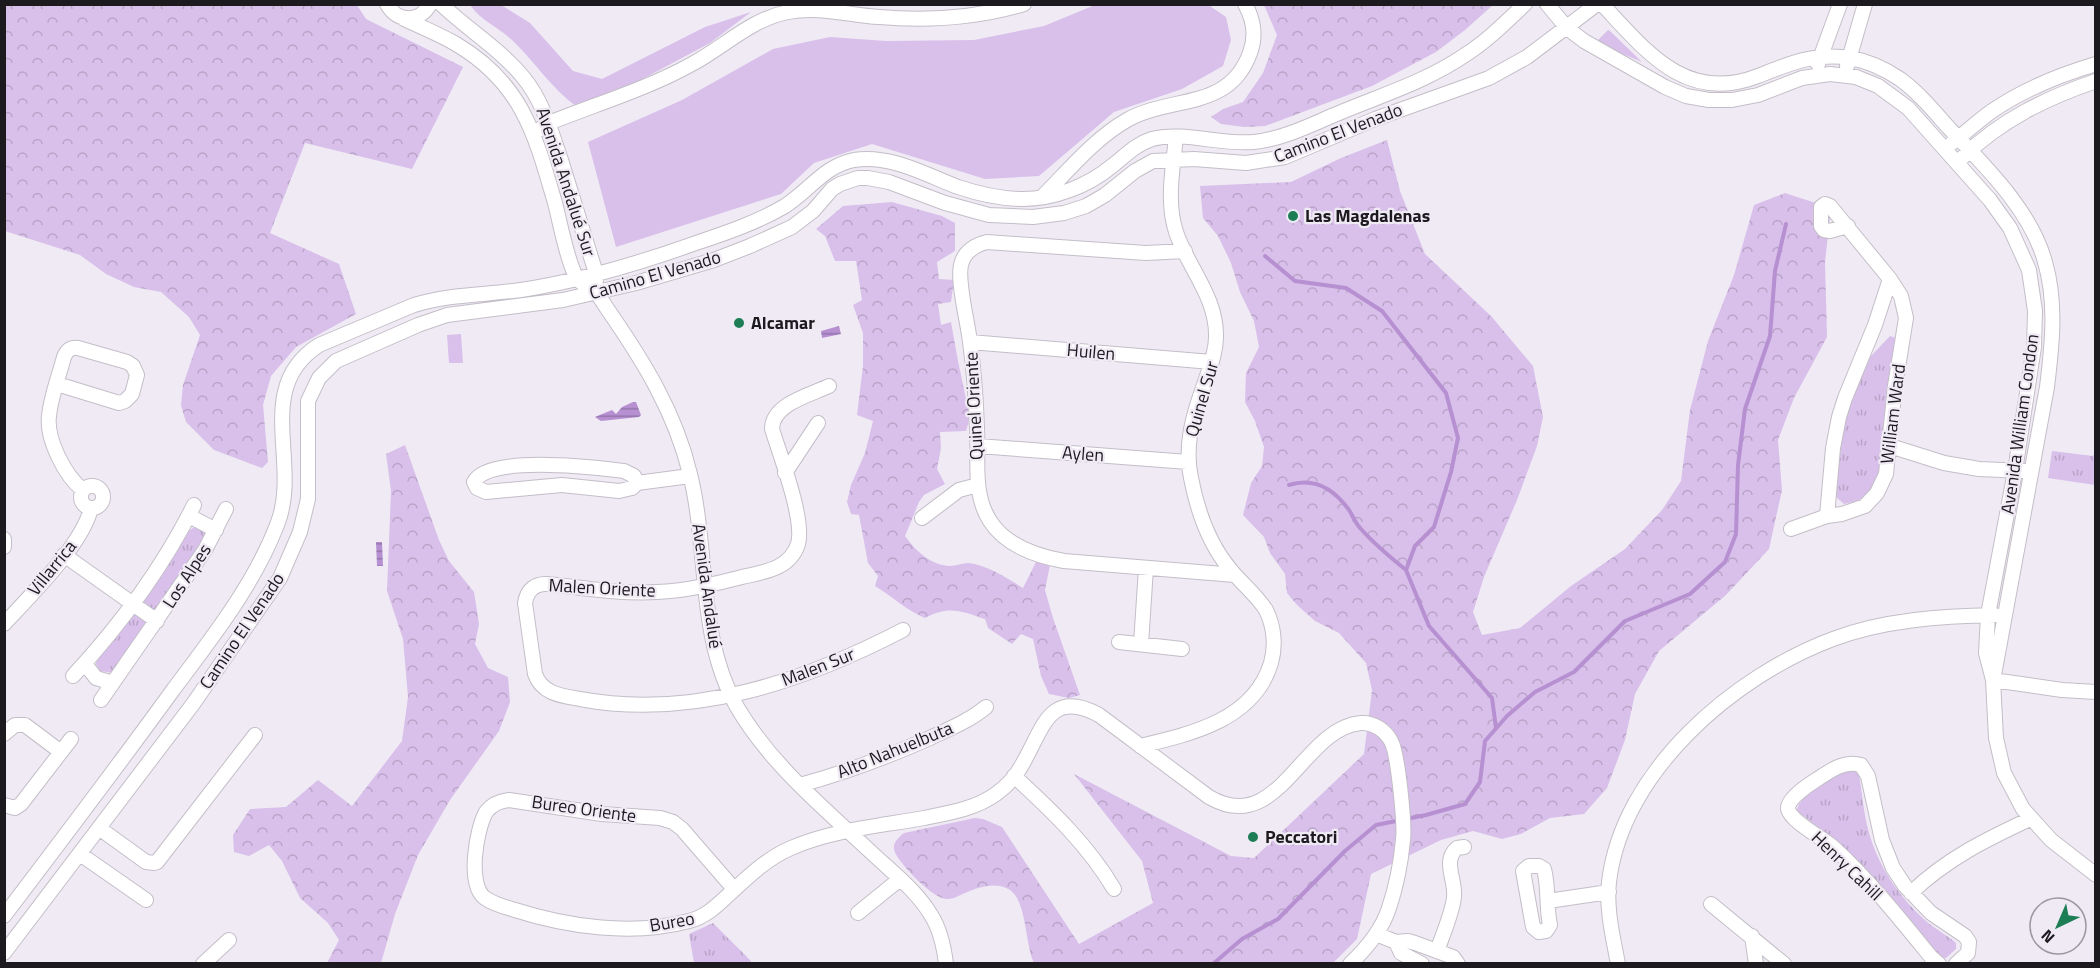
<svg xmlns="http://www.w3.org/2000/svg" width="2100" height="968" font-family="'Titillium Web',sans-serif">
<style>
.grass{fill:#d8c0ea}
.forest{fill:url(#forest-crowns)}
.park{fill:url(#park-tufts)}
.water{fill:url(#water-rules)}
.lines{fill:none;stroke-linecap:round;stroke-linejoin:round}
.stream{stroke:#b790d2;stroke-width:4}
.minor-casing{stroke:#c3bec7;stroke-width:16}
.minor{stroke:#fff;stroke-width:14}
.poi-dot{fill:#1d7e56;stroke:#f0eaf5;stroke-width:2}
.labels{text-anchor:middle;stroke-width:4.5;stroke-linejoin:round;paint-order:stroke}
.street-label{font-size:18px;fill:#1c1a1e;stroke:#f0eaf5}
.poi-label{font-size:18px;font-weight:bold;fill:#1c1a1e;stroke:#f0eaf5;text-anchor:start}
</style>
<defs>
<pattern id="forest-crowns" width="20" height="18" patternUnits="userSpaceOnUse" patternTransform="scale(1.5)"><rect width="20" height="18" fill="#d8c0ea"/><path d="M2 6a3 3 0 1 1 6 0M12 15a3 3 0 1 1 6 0" fill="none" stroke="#b9a4c8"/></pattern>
<pattern id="park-tufts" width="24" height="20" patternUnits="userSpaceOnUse" patternTransform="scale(1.5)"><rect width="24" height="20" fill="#d8c0ea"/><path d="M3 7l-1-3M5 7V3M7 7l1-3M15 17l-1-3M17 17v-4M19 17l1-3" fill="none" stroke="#b9a4c8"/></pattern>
<pattern id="water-rules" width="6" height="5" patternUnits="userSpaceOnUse" patternTransform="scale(1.5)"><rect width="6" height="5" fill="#b790d2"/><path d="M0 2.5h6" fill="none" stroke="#9475aa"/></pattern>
</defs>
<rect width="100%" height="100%" fill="#f0eaf5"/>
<!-- grass -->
<path class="grass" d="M 1207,4 L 1226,17 L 1231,40 L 1223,66 L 1182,89 L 1114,112 L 1039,176 L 985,179 L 872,144 L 814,163 L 781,194 L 616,247 L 588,142 L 682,100 L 773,49 L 830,37 L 886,41 L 974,40 L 1044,26 L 1095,5 Z
M 470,5 L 501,5 L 530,23 L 573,71 L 602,79 L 705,27 L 751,12 L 710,43 L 622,90 L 576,106 C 551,88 535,62 513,41 C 499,27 482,22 470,5 Z
M 1608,30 L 1610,31 L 1642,62 L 1599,44 L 1597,41 Z
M 461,334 L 463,363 L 449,363 L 447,335 Z"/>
<!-- forest -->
<path class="forest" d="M 5,4 L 357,5 L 366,19 L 463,67 L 412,169 L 305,143 L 270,233 L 339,264 L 356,314 L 296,347 L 271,376 L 263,405 L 268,462 L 262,468 L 214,450 L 186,422 L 181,405 L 183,385 L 200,335 L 189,317 L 161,292 L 134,287 L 106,274 L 80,255 L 5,231 Z
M 1264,5 L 1493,5 L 1465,30 L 1436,52 L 1372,86 L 1265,126 L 1244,127 L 1221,124 L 1211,117 L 1223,109 L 1243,102 L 1263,73 L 1277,35 Z
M 1387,140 L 1400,191 L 1425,254 L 1491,316 L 1533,366 L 1543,417 L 1537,446 L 1517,500 L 1484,577 L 1473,612 L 1482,635 L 1520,628 L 1571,586 L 1625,549 L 1662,510 L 1681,481 L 1690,410 L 1708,341 L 1734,275 L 1754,205 L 1785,193 L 1831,208 L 1825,262 L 1827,337 L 1794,398 L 1778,440 L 1782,490 L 1769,549 L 1726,595 L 1659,651 L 1635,694 L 1625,740 L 1607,788 L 1584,814 L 1550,818 L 1521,834 L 1502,839 L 1473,831 L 1441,840 L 1371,874 L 1357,939 L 1332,964 L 1034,963 C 1025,945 1027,902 1010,890 C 997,881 978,887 965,893 C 960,895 954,899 948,899 C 934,900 904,868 897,856 C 890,846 896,839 904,833 L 975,818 L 983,819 L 1002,827 L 1079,944 L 1153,903 L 1142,861 L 1074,774 L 1231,856 L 1254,858 L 1364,754 L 1372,690 L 1366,663 L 1339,633 L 1315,621 L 1297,605 L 1287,593 L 1285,574 L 1270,553 L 1264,537 L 1243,515 L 1251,483 L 1262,466 L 1264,447 L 1255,421 L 1245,402 L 1246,373 L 1259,347 L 1254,321 L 1240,292 L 1231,263 L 1218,236 L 1203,218 L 1200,186 L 1291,182 L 1341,158 Z
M 892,202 L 942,216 L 955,223 L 955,251 L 937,262 L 939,279 L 954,280 L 951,302 L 938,304 L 941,325 L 951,322 L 958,361 L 970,418 L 966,431 L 940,432 L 941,448 L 937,469 L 945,484 L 924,495 L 919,502 L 905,536 C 916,551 930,565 950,566 C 956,566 962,563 968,563 C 987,565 1007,578 1023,588 L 1037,560 L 1050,565 L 1045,590 L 1053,618 L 1080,695 L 1069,698 L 1049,694 L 1041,676 L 1033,639 L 1021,634 L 1012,644 L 988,628 L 985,619 C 961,611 949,605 925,618 C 906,610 893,597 875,586 L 878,576 L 868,563 L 859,515 L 851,514 L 847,502 L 851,485 L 865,453 L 873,421 L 857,415 L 863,366 L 863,333 L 853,305 L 862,300 L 856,261 L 835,261 L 825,236 L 816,229 L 843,206 Z
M 405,445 L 439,540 L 449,561 L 474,592 L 479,624 L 475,644 L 488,668 L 508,677 L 510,702 L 499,731 L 450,800 L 418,855 L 395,914 L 381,963 L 327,963 L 339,940 L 328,923 L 300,898 L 282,861 L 269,845 L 249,856 L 234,852 L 233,835 L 250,809 L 286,807 L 318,780 L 352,806 L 402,741 L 408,697 L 403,639 L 387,591 L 391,491 L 386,454 Z"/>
<!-- park -->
<path class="park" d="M 1890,336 L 1896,338 L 1880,472 L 1868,494 L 1857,501 L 1844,504 L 1835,496 L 1844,422 L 1865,365 L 1871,356 Z
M 2052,451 L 2093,456 L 2095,453 L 2095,485 L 2048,478 Z
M 196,526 L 204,531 L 206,535 L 204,541 L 114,673 L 100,671 L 96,664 L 97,658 L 187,532 Z
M 1848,769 L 1854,770 L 1859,775 C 1862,791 1863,808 1867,825 C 1876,863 1897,895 1926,921 C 1935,929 1947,935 1956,943 L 1956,949 L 1946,958 L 1938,957 L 1836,841 L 1797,811 C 1797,796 1835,776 1848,769 Z
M 713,923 L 750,960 L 752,963 L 694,963 L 689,934 Z"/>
<!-- water -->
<path class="water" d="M 839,326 L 841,334 L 822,338 L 821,331 Z
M 633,402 L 636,402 L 641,415 L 639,417 L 601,421 L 595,417 L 612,410 L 616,414 L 622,407 Z
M 376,542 L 382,542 L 383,566 L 377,566 Z"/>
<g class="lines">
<!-- stream -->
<path class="stream" d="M 1265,256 L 1295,281 L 1346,288 L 1382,311 L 1446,393 L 1458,438 L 1451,472 L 1434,527 L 1415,546 L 1406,570 L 1429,626 L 1492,698 L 1496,728
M 1289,485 C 1314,477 1334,489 1349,510 C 1353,516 1355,523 1361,529 C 1375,545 1390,557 1406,570
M 1213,964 L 1242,939 L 1278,919 L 1345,851 L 1376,825 L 1426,815 L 1465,804 L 1480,782 L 1485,741 L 1507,716 L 1535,692 L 1574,672 L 1625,621 L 1690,594 L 1725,562 L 1736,534 L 1738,465 L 1745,409 L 1770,336 L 1775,271 L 1786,224"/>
<!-- minor casing -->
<g class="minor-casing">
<path id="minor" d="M 387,4 C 397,23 420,23 430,4
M 441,4 C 468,30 499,48 523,77 C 543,101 551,131 561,160 C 573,198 584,236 596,273 L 596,281
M 1547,4 L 1567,28 L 1584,41 L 1665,87 L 1686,96 L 1709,100 L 1732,100 L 1758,95 L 1802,78 L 1830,74 L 1856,77 L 1878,86 L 1908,108 L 1990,200 L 2010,228 L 2029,270 L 2035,311 L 2034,347 L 2015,471 L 1988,615 L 1986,653 L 1993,680 L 1996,738 L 2004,773 L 2023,809 L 2051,840 L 2096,875
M 1602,4 C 1646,51 1686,104 1758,76 C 1788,64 1816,52 1850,58 C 1868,61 1885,69 1900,79 C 1918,92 1933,110 1948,127 C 1984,165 2031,210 2045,262 C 2057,303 2052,346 2047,387 L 1994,675
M 404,19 C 421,27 439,34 456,44 C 522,83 535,134 555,203 C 561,226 565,252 575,275 C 578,283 589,286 596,293 C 600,297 603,302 606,307 C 642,359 675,411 690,474 C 709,550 697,637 737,707 C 771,765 824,808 872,853 C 892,872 917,891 931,915 C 940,929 944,947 946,964
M 1818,64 L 1840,4
M 1847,66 L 1865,4
M 534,133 L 549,123 C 596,104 647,89 692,64 C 724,47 751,19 788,12 C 818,6 849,15 879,17 C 927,21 977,18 1024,4
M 1952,143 C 1965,133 1978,121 1992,111 C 2024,89 2059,75 2096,64
M 1963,157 C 2001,120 2046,98 2096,81
M 1042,197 C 1069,170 1094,139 1127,120 C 1172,95 1229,111 1250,53 C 1256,37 1254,20 1245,4
M 1848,226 L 1830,231 L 1824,230 L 1821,226 L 1821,207 L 1825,204 L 1830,206 L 1890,279 L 1901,296 L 1906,318 L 1895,386 L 1886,474 L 1877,493 L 1865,506 L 1842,514 L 1827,516 L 1833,448 L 1839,417 L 1845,398 L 1875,325 L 1890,279
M 1185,251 L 1146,253 L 987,242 C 975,245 964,252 961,265 C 957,282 968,323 970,342 C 974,370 976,399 977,428 C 979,459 972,493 990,521 C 1006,546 1036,556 1064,561 L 1235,575
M 970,342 L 1212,362
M 57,384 L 119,403 L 125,401 L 132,394 L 137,375 L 133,366 L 127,362 L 78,348 C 71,347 67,350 64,357 C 59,376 51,396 49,416 C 46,439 65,476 83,490
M 829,386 C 810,395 772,404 772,429 C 780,455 805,520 798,544 C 790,569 764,572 742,577 C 714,584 686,591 657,592 C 621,594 584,588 548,584 C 535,583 527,590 525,603 L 535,674 C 542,694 562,696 580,699 C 692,720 805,681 903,630
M 978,446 L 1188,462
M 1890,446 L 1944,463 L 1979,469 L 2024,471
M 785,473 L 818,423
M 637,483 L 632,488 L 619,491 L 562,485 L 486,492 L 477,488 L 474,482 C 487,454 598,468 624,471 L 634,476 L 637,483 L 690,476
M81 497a11 11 0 1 1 22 0a11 11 0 1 1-22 0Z
M 189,516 L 216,530
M 922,518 L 959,490 L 978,485
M 1791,529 L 1827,516
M 4,539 L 4,547
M 64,555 L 157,621
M 4,624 C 30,596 83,544 91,508
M 1119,642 L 1182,649
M 1141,644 L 1146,568
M 85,664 L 96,678 L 113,683
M 73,676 C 120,625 163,567 194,505
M 1993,680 L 2062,690 L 2096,692
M 101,700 L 205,550 L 226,509
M 4,734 L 15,725 L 25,725 L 61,752
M 1140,746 C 1191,734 1254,720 1271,663 C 1276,646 1274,626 1266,610 C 1256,594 1241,583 1230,569 C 1209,544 1197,509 1191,478 C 1184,446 1193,415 1204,385 C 1209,369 1216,354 1216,337 C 1217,297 1188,268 1176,232 C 1166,201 1173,168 1176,137
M 1014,776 C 1052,811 1088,845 1114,889
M 800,785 C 844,773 887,757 930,738 C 949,729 969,721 986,707
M 4,805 L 15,808 L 21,804 L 71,739
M 99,828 L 146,862 L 154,863 L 157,862 L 255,735
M 80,854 L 146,900
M 1539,866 L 1544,869 C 1549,888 1546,906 1550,925 L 1546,931 L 1539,932 L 1533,927 L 1523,871 L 1529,866 Z
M 734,889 L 682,829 L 673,822 L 660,818 L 602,814 L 509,800 C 500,801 492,804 486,812 C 476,830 467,885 485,898 C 493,904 505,907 515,910 C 568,927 633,936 689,921 C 709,916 721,901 736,888 C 753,872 770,857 791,848 C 832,830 880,826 924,818 C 949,813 975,809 996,794 C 1007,786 1017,775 1023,763 C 1043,729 1049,688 1099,715 L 1209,797 C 1279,838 1302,728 1361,723 C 1373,722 1385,730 1391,741 C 1398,753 1405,825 1403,840 C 1401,862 1396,887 1389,908 C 1382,930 1367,948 1350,964
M 1911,893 C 1946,859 1987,839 2030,819
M 1548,901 L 1609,892
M 1711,904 L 1784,964
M 858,913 L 900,879
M 4,916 C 61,841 118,766 173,690 C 211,639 254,585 277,525 C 302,464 252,388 319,345 L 414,305 C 449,294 485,295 521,290 C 580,281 640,263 696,243 C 726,233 758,222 785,206 C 810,190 824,166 854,160 C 890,154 926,175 958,187 C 979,194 1001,199 1023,199 C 1054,199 1088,186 1112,166 C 1125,156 1136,144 1152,139 C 1184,131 1220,145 1254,142 C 1284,139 1312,124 1339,113 C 1382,95 1427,81 1465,55 C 1487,41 1506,22 1525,4
M 1376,934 L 1396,942 L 1408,941 L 1415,943 L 1453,957 L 1458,964
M 1752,936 L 1756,964
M 1396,942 L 1401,953 L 1422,964
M 1437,951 C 1442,937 1453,911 1454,897 C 1456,880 1442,861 1457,848 L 1464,847
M 4,953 L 193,704 L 280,578 L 300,532 L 308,499 L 308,401 L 319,378 L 336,361 L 418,325 L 447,315 L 563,300 L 636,283 L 714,260 L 750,246 L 792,227 L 813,211 L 832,189 L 840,184 L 858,178 L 868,178 L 889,182 L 945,203 L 989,215 L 1033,217 L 1064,213 L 1086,206 L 1105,195 L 1135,171 L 1153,161 L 1194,159 L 1246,163 L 1285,157 L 1375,119 L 1489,78 L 1527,57 L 1597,4
M 203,964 L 229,940
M 1618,964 C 1613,937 1606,910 1609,882 C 1622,771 1734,676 1833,639 C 1883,620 1942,616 1995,615
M 1939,964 L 1931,957 C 1900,919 1869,880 1833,847 C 1823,838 1791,822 1788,809 C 1787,799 1808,785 1816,780 C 1830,771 1844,760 1861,765 L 1868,776 L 1882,840 L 1893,868 L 1905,886 L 1931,913 L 1965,936 L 1969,942 L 1968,953 L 1956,964"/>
</g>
<!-- minor -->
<use href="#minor" class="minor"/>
</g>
<!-- markers -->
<g class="poi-dot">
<circle cx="1293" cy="216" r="6"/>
<circle cx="739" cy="323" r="6"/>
<circle cx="1253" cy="837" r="6"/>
</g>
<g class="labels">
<!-- street labels -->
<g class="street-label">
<text transform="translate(1338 133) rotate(-21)" y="6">Camino El Venado</text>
<text transform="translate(566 182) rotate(72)" y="6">Avenida Andalué Sur</text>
<text transform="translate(655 275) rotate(-16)" y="6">Camino El Venado</text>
<text transform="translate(1091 352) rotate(5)" y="6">Huilen</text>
<text transform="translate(1202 399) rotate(-74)" y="6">Quinel Sur</text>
<text transform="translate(974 406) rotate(-93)" y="6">Quinel Oriente</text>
<text transform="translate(1893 414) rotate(-83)" y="6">William Ward</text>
<text transform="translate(2020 424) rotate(-82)" y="6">Avenida William Condon</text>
<text transform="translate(1083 454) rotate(4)" y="6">Aylen</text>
<text transform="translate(52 568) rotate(-51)" y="6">Villarrica</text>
<text transform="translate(187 576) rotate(-57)" y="6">Los Alpes</text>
<text transform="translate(707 586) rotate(82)" y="6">Avenida Andalué</text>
<text transform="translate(602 588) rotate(3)" y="6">Malen Oriente</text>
<text transform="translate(242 631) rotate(-56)" y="6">Camino El Venado</text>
<text transform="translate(818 667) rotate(-21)" y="6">Malen Sur</text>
<text transform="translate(895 750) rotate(-22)" y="6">Alto Nahuelbuta</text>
<text transform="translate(584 809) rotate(8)" y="6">Bureo Oriente</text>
<text transform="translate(1847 866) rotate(44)" y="6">Henry Cahill</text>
<text transform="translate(672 922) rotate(-10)" y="6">Bureo</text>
</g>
<!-- poi labels -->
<g class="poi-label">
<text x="1305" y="222">Las Magdalenas</text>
<text x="751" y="329">Alcamar</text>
<text x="1265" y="843">Peccatori</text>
</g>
</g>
<!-- border -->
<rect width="2100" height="968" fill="none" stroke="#1c1a1e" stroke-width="12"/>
<!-- north arrow -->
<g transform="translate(2058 926) rotate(224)"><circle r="28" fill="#f0eaf5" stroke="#9b979f" stroke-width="1.5"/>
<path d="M0-4.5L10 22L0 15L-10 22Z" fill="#1d7e56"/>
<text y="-9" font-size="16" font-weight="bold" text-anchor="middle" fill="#1c1a1e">N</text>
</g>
</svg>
